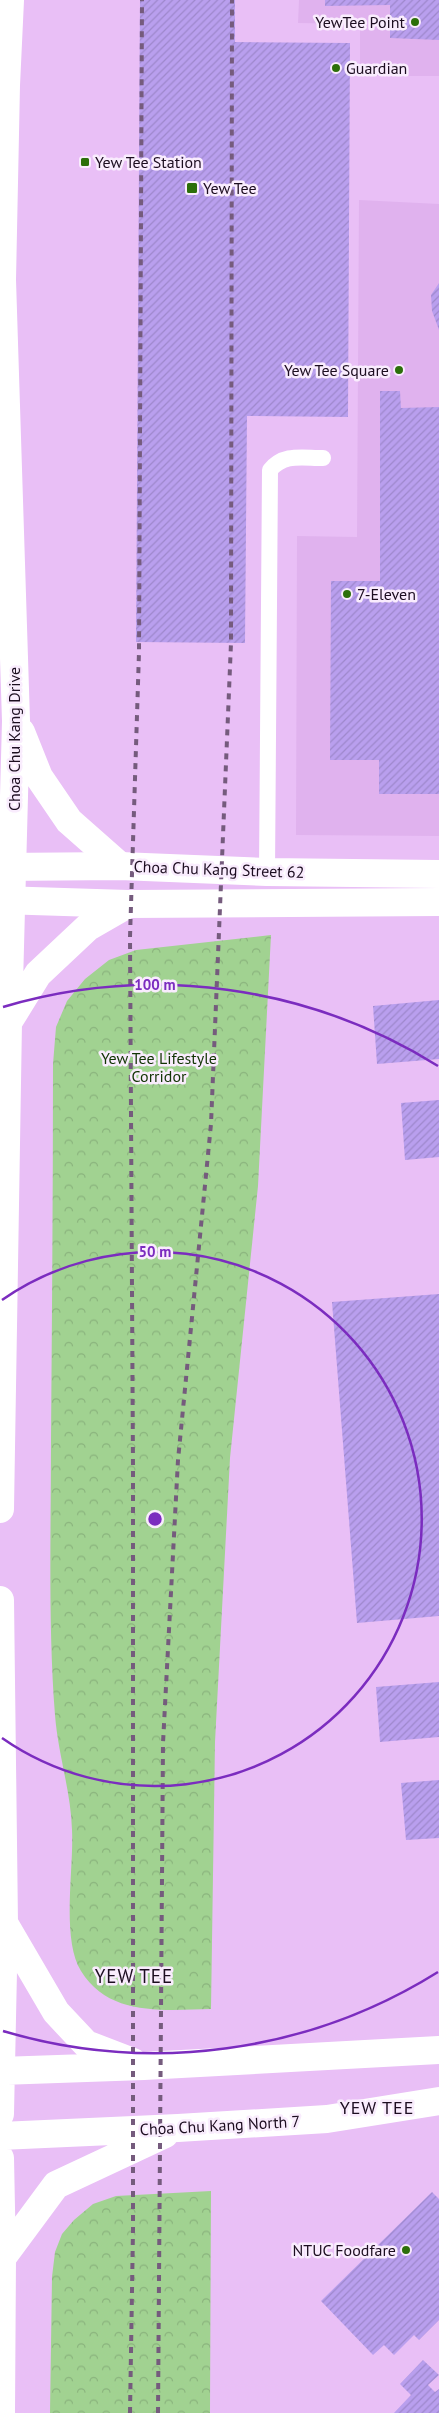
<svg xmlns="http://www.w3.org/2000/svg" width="439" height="2413" font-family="'PT Sans',sans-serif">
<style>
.built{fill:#e0b2ee}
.forest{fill:url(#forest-crowns)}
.building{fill:url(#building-hatch)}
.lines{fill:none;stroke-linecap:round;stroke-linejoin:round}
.lane{stroke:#fff;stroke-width:16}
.street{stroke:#fff;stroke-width:28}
.secondary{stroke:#fff;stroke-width:28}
.rail{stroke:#755b7d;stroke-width:4;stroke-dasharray:6 6;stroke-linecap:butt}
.ring{fill:none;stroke:#7b2cbf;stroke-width:2.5}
.poi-dot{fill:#2c6f0a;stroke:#f9ecfd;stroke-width:2}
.labels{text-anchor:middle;stroke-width:5;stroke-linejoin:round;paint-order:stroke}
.poi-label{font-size:16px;fill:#1c0d20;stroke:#f9ecfd;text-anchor:start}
.street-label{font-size:16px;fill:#1c0d20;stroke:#f9ecfd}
.park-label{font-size:16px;fill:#123504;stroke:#f9ecfd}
.neighbourhood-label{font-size:18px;letter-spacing:1px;fill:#1c0d20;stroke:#f9ecfd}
.quarter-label{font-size:19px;letter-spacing:1px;fill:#1c0d20;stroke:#f9ecfd}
.centre{fill:#7b2cbf;stroke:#f9ecfd;stroke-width:2.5}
.ring-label{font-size:15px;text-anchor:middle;font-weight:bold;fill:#7b2cbf;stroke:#f9ecfd;stroke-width:5;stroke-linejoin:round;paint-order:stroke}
</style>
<defs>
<pattern id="forest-crowns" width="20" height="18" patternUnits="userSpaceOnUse" patternTransform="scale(1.25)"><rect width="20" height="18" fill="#a1d291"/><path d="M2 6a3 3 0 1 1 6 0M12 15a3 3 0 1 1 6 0" fill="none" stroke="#8ab37d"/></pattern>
<pattern id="building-hatch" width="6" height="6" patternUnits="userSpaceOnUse" patternTransform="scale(1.25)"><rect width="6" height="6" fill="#b99fee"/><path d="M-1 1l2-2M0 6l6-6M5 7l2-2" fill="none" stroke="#9e88cc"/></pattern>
</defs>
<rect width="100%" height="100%" fill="#e9bff6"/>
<!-- built -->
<path class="built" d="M 299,0 L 439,0 L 439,76 L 360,76 L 360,24 L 298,23 Z
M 359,200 L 439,204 L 439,836 L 296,835 L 297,536 L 357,537 Z"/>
<!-- forest -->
<path class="forest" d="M 271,935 L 258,1186 L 230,1458 L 215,1742 L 211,2009 C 165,2010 109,2017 81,1971 C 61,1939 74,1869 72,1830 C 71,1792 58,1754 55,1715 C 48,1624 51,1531 51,1440 C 52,1314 53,1189 53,1064 L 56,1027 L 67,1001 L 85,979 L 109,960 L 136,950 Z
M 211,2191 L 210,2413 L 50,2413 L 52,2277 L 55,2252 L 62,2234 L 74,2220 L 93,2204 L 116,2196 Z"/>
<!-- building -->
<path class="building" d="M 140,0 L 235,0 L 235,42 L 350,43 L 348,417 L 247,416 L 245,643 L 136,642 Z
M 325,0 L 439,0 L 439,40 L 390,38 L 390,5 L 325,6 Z
M 439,283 L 439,330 L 432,311 L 431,295 Z
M 380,391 L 400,391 L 401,408 L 439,407 L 439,794 L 379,794 L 379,760 L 330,760 L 331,581 L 380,581 Z
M 439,1000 L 439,1059 L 377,1064 L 373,1006 Z
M 439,1100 L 439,1157 L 405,1160 L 401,1103 Z
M 439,1294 L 439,1616 L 357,1623 L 332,1302 Z
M 439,1682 L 439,1737 L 380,1742 L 376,1687 Z
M 439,1780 L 439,1838 L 406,1840 L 401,1783 Z
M 432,2192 L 439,2199 L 439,2320 L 419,2340 L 414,2335 L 394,2355 L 384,2345 L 373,2355 L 321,2301 Z
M 423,2360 L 439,2375 L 428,2385 L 435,2392 L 439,2389 L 439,2413 L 394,2413 L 411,2395 L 400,2384 Z"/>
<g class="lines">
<!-- lane -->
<path class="lane" d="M 267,872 L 270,470 C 284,453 302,458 323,458"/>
<!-- street -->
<path class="street" d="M 0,867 L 120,866 L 267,872 L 439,874
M 0,900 L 128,904 L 439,902"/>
<!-- secondary -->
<path class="secondary" d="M 21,732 L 39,777 L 69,821 L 120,866
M 9,1021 L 38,974 L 88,927 L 128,904
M 0,1509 L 8,1022 L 16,721 L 2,280 L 6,85 L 10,0
M 0,1600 L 4,1923 L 0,2114
M 4,1923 L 56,2012 L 86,2044 L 133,2062
M 0,2071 L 144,2066 L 439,2050
M 0,2136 L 178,2128 L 327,2119 L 439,2101
M 0,2158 L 2,2258 L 1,2413
M 2,2258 L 56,2185 L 165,2134"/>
<!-- rail -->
<path class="rail" d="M 130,2413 L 133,2230 L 133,1467 L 130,937 L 139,652 L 142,0
M 158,2413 L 163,1743 L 178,1460 L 211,1124 L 231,643 L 232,0"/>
</g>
<!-- distance rings -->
<g class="ring">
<path d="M2 1300A267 267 0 1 1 2 1738"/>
<path d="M438 1972A534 534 0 0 1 3 2031M3 1007A534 534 0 0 1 438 1066"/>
</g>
<!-- markers -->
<g class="poi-dot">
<circle cx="415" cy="22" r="5"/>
<circle cx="336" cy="68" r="5"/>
<rect x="80" y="157" width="10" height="10" rx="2.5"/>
<rect x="186" y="182" width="12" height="12" rx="2.5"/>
<circle cx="399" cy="370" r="5"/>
<circle cx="347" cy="594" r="5"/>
<circle cx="406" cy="2250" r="5"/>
</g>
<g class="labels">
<!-- poi labels -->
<g class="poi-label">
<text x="405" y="28" text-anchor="end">YewTee Point</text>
<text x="346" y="74">Guardian</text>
<text x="95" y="168">Yew Tee Station</text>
<text x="203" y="194">Yew Tee</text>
<text x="389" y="376" text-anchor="end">Yew Tee Square</text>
<text x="357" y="600">7-Eleven</text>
<text x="396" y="2256" text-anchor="end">NTUC Foodfare</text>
</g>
<!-- street labels -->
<g class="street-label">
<text transform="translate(14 739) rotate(-90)" y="6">Choa Chu Kang Drive</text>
<text transform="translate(219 869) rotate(2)" y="6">Choa Chu Kang Street 62</text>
<text transform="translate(220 2125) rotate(-3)" y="6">Choa Chu Kang North 7</text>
</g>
<!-- park labels -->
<g class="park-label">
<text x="159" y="1064">Yew Tee Lifestyle<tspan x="159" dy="18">Corridor</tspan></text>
</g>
<!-- neighbourhood labels -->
<g class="neighbourhood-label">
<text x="377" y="2114">YEW TEE</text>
</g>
<!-- quarter labels -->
<g class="quarter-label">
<text x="134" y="1983">YEW TEE</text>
</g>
</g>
<circle cx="155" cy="1519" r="8" class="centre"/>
<g class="ring-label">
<text x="155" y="990">100 m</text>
<text x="155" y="1257">50 m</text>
</g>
</svg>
